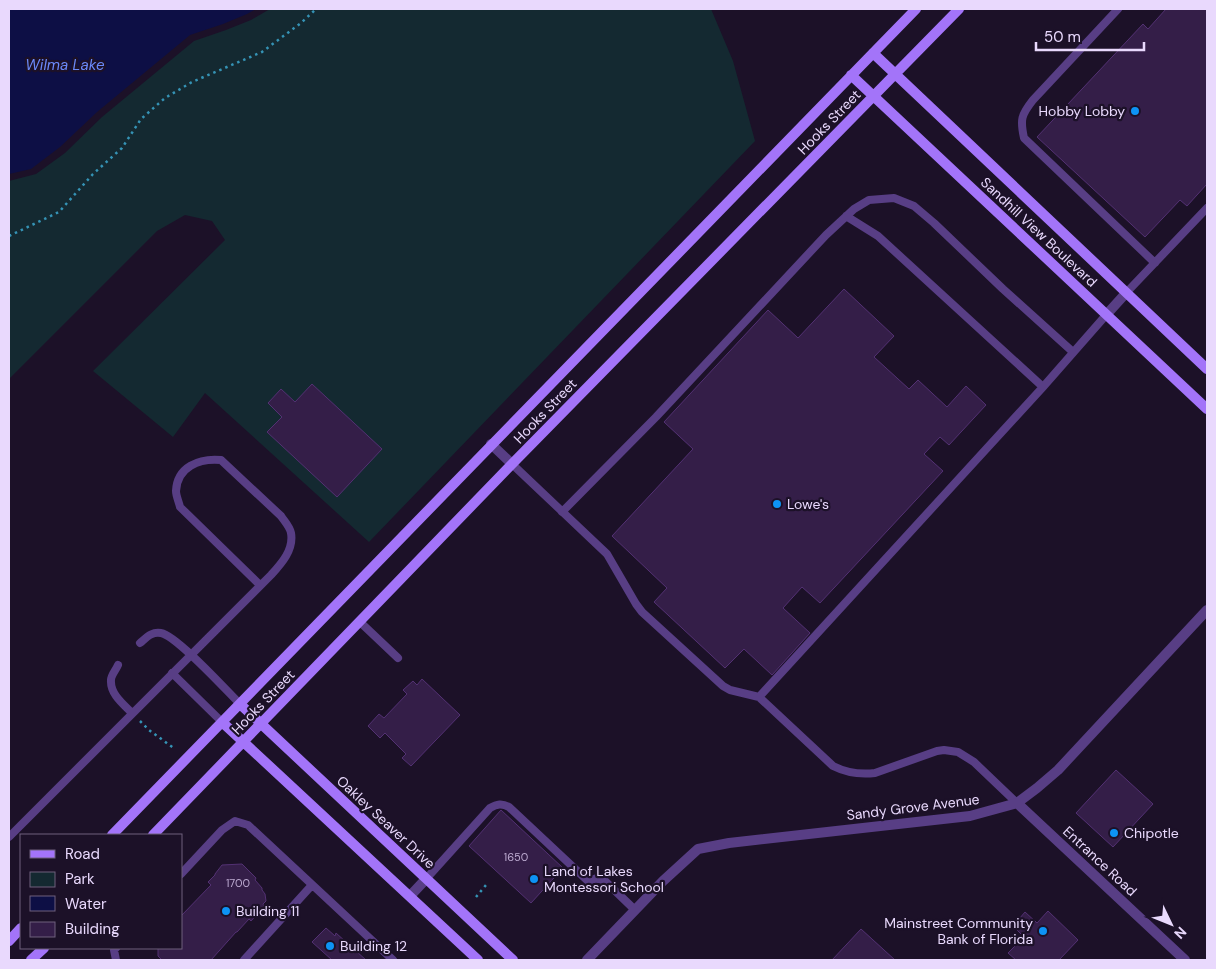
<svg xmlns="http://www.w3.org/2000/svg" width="1216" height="969" font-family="'DM Sans',sans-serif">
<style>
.green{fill:#142931}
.water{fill:#0d0f45}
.building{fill:#341e48;stroke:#533173}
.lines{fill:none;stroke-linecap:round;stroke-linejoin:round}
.path{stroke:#3593b5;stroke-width:2.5;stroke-dasharray:2.5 4;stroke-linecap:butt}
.lane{stroke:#583e85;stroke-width:8}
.street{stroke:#583e85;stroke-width:10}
.secondary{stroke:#a374f9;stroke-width:10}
.poi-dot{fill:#0d93f5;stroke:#1c1128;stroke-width:2}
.labels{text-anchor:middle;stroke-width:4.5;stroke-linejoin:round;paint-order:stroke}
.number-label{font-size:11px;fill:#bcaad0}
.poi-label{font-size:14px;fill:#e9d9fd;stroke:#1c1128;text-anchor:start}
.street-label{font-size:14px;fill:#e9d9fd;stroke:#1c1128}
.water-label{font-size:15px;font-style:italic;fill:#6b89f9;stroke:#1c1128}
</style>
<rect width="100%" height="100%" fill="#1c1128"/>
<!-- green -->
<path class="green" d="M 270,9 L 711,9 L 733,61 L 755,141 L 369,542 L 205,393 L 173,437 L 93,371 L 225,240 L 212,221 L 185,215 L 157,231 L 9,379 L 9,181 L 36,174 L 65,153 L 102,117 L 194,41 L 226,30 L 251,20 Z"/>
<!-- water -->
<path class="water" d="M 9,9 L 256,9 L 247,14 L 223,24 L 190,35 L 97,112 L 60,147 L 31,169 L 9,174 Z"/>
<!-- building -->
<path class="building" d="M 1166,9 L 1207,9 L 1207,184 L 1187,206 L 1180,200 L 1145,237 L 1037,137 L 1143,24 L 1148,29 Z
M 844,289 L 894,336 L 874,357 L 909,389 L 918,380 L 947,407 L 966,386 L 986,405 L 949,445 L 940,437 L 924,454 L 943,471 L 820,603 L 802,587 L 783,608 L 810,633 L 772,675 L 744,649 L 725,668 L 654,602 L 667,588 L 612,536 L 693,449 L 664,422 L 768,310 L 798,338 Z
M 312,384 L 382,449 L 337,497 L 267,432 L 282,417 L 268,403 L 281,389 L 295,402 Z
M 422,679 L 460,715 L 411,766 L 402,758 L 406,754 L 385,733 L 380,738 L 368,726 L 379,714 L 384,718 L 407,694 L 403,690 L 413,681 L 417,685 Z
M 1116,770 L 1153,804 L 1113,847 L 1076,813 Z
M 501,810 L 563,868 L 531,903 L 469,846 Z
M 242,864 L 256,878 L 255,880 L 262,888 L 262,890 L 265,894 L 266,901 L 263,904 L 264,907 L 251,921 L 249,919 L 237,932 L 236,932 L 211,960 L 162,960 L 158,956 L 158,948 L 181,948 L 181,916 L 211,885 L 208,882 L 215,875 L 215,874 L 222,865 Z
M 1048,911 L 1078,940 L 1059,960 L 1016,960 L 1008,953 L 1024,937 L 1013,926 L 1025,912 L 1037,923 Z
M 326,928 L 335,936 L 336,933 L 366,960 L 332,960 L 312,942 Z
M 861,929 L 895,960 L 832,960 Z"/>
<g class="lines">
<!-- path -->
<path class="path" d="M 9,236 L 59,212 L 93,174 L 122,148 L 141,119 L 165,98 L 192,82 L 262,52 L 301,23 L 316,9
M 140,721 L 149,730 L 175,749
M 476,897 L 486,885"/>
<!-- lane -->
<path class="lane" d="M 1118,9 L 1033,100 C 1021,115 1020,120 1024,138 L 1155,263
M 846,216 L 878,236 L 1043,387
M 1126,293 L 1207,208
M 512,464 L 607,554 L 636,604 L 642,612 L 723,686 L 730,690 L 759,697 L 833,766 C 847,773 859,775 875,773 L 937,751 L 944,750 L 958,752 L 974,762 L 1017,803
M 562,512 L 656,417 L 826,235 L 854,209 L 869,200 L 894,198 L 914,206 L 934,223 L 1003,289 L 1073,352
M 360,622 L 398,658
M 140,643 C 146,638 152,631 161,633 C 177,636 226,690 240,704
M 118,665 C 116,670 111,675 111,680 C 110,694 123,704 132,713
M 172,673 L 222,722
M 759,697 L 1043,387 L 1107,314
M 9,837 L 271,575 C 281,564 294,550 291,533 C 290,527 285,522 281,516 L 221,460 C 199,458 177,467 176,491 C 176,496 179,502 180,507 L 260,585
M 181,874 L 222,830 L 235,821 L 248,825 L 393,960
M 426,879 L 490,808 C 497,804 502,803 509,807 L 588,881 L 597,878 L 605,881 L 635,910
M 116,960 L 114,950 L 116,948
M 244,960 L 312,885"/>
<!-- street -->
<path class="street" d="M 1107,314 L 1126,293
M 491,444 L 512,464
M 1017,803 L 1185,960
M 410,896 L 426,879
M 587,960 L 663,881 L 698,849 L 729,843 L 970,816 L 1017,803 L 1037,788 L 1058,770 L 1207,610"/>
<!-- secondary -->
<path class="secondary" d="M 873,53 L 1207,369
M 851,75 L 1207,409
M 240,704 L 513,960
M 222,722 L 478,960
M 112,835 L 916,9
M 153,835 L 512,464 L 959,9
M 9,941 L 21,928
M 31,960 L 44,948"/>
</g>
<!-- markers -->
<g class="poi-dot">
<circle cx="1135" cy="111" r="5"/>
<circle cx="777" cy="504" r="5"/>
<circle cx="1114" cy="833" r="5"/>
<circle cx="534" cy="879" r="5"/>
<circle cx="226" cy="911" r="5"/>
<circle cx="1043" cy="931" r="5"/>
<circle cx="330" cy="946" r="5"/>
</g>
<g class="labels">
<!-- number labels -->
<g class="number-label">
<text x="516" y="861">1650</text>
<text x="238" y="887">1700</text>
</g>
<!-- poi labels -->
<g class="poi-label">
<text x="1125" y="116" text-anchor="end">Hobby Lobby</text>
<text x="787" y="509">Lowe's</text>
<text x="1124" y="838">Chipotle</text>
<text x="544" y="876">Land of Lakes<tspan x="544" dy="16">Montessori School</tspan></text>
<text x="236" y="916">Building 11</text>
<text x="1033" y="928" text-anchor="end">Mainstreet Community<tspan x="1033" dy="16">Bank of Florida</tspan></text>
<text x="340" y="951">Building 12</text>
</g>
<!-- street labels -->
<g class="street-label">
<text transform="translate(829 122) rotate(-46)" y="5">Hooks Street</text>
<text transform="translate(1039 232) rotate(43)" y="5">Sandhill View Boulevard</text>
<text transform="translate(545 411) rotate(-46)" y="5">Hooks Street</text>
<text transform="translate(263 702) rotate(-46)" y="5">Hooks Street</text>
<text transform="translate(913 807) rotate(-7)" y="5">Sandy Grove Avenue</text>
<text transform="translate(386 822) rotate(43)" y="5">Oakley Seaver Drive</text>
<text transform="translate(1100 861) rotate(43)" y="5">Entrance Road</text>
</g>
<!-- water labels -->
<g class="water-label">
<text x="65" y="70">Wilma Lake</text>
</g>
</g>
<!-- border -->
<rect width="1216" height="969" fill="none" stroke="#e9d9fd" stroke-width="20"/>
<!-- legend -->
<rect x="20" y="834" width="162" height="115" fill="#1c1128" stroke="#6e617d"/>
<rect x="30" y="850" width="25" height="8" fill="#a374f9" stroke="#6e617d"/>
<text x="65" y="859" font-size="15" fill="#e9d9fd">Road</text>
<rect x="30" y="872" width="25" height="15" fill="#142931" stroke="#6e617d"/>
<text x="65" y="884" font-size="15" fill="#e9d9fd">Park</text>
<rect x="30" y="896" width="25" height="15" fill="#0d0f45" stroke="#6e617d"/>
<text x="65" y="909" font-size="15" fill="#e9d9fd">Water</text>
<rect x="30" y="922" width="25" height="15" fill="#341e48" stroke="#6e617d"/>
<text x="65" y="934" font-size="15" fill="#e9d9fd">Building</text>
<!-- north arrow -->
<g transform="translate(1171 924) rotate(133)" stroke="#1c1128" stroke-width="4" paint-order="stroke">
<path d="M0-4L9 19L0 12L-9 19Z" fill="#e9d9fd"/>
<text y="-8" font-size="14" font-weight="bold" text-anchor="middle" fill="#e9d9fd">N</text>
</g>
<!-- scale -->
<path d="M1036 42v8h108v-8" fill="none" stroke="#e9d9fd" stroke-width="2.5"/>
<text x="1044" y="42" font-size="15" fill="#e9d9fd" stroke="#1c1128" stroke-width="4" paint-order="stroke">50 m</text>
</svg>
